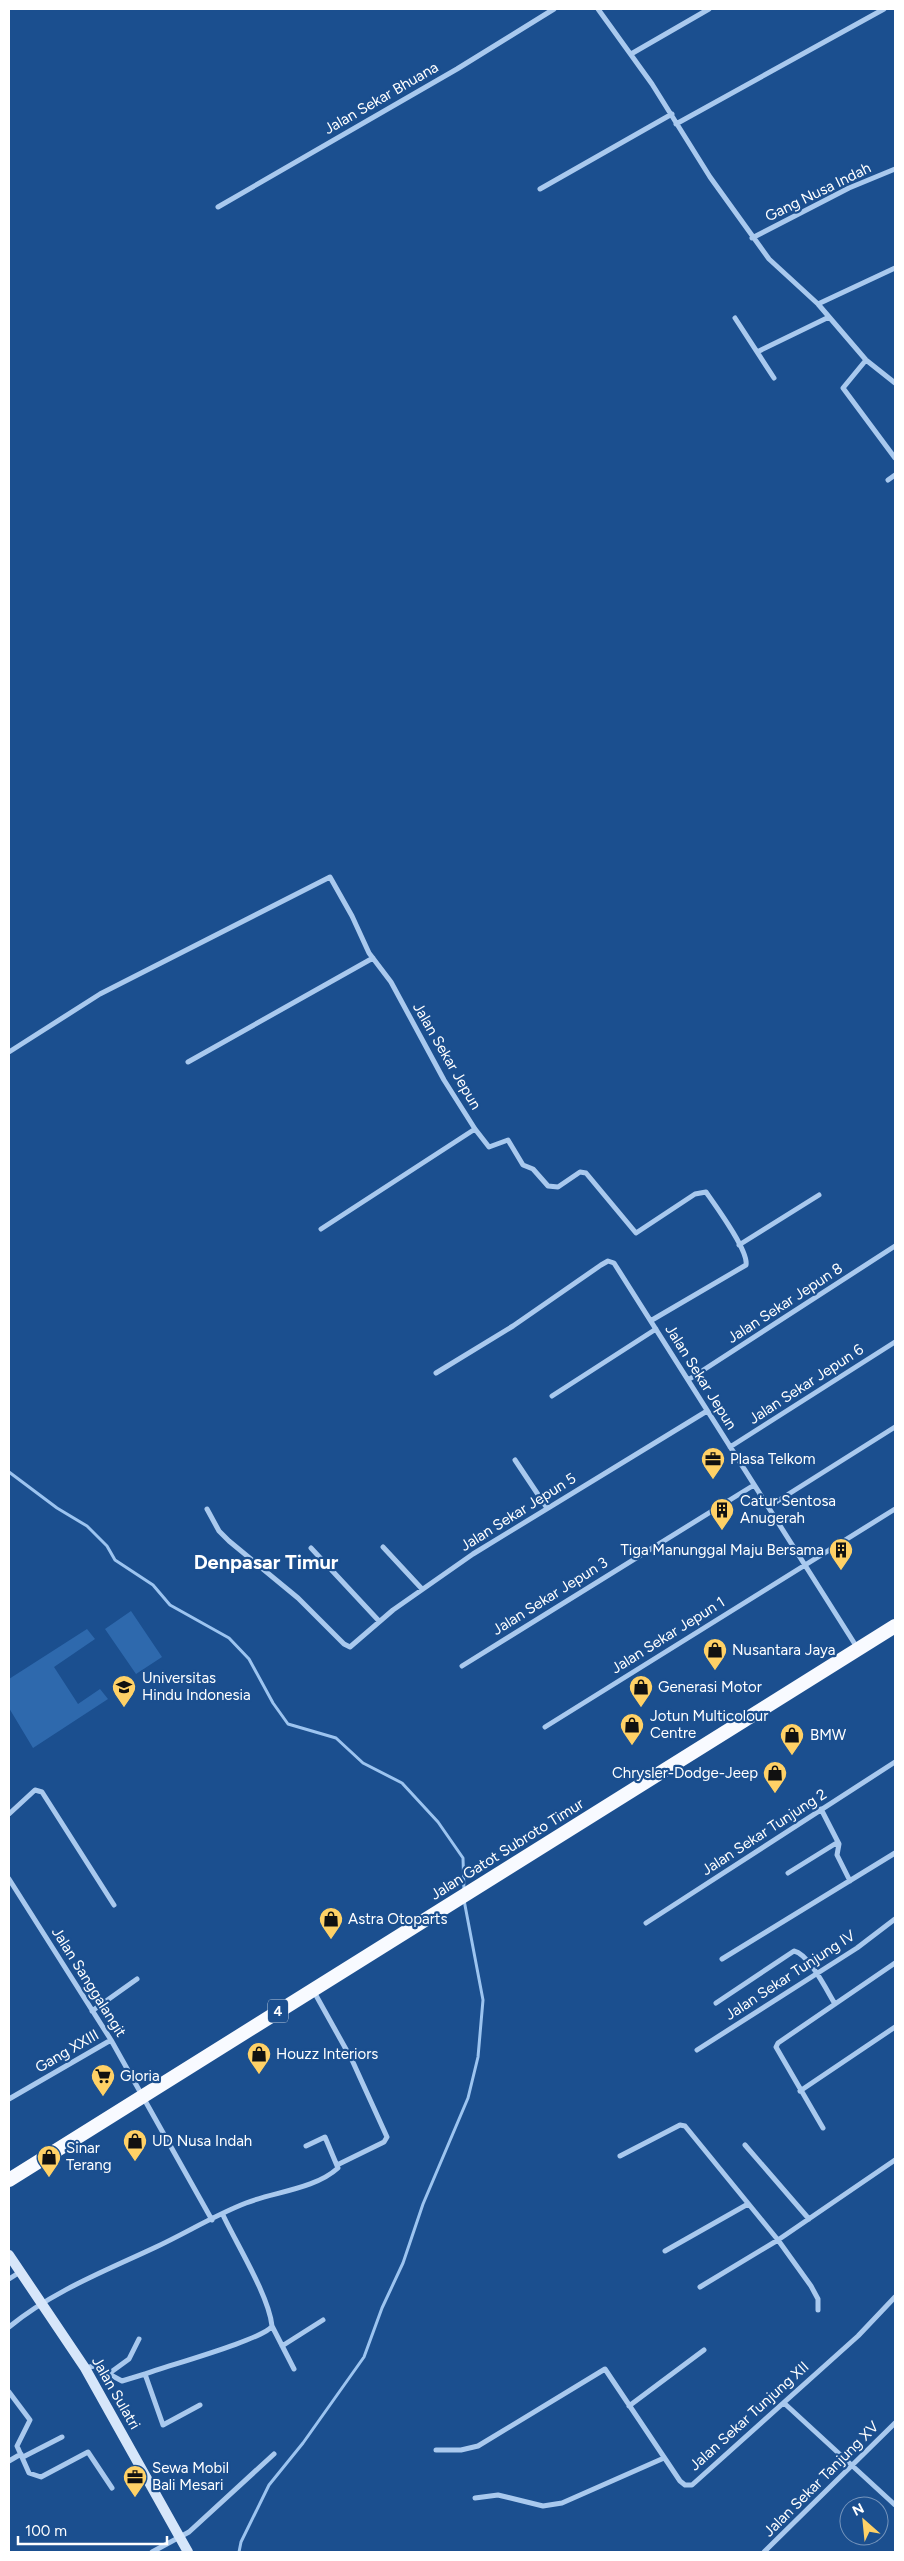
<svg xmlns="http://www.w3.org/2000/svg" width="904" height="2561" font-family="Figtree,sans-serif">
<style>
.green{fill:#2e69ad}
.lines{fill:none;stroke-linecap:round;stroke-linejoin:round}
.stream{stroke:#9cc4f0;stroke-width:3}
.minor{stroke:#a9c9ee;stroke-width:5}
.secondary{stroke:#d6e6fa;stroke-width:10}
.trunk{stroke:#f8faff;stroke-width:14}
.labels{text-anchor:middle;stroke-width:4.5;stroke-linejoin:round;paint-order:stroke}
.shield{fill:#1b4f8f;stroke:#bbcadd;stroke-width:1}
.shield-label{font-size:14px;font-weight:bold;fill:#fff}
.street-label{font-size:15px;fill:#fff;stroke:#1b4f8f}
.poi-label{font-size:15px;fill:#fff;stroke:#1b4f8f;text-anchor:start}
.district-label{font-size:20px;font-weight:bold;fill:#fff;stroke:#1b4f8f}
</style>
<rect width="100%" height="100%" fill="#1b4f8f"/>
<!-- green -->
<path class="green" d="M 131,1611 L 162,1657 L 136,1674 L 105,1629 Z
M 87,1629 L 95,1639 L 54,1667 L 78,1704 L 100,1689 L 108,1699 L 33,1748 L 9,1708 L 9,1679 Z"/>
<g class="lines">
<!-- stream -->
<path class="stream" d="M 9,1472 L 57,1508 L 87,1526 L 107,1546 L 115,1560 L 153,1585 L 170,1605 L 229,1638 L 249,1659 L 273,1703 L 288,1724 L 336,1738 L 363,1763 L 402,1783 L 438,1822 L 463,1858 L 464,1891
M 239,2552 L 241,2542 L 269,2485 L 303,2443 L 364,2357 L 382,2308 L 403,2263 L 423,2204 L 468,2098 L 478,2057 L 483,2000 L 464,1900"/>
<!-- minor -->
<path class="minor" d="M 598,9 L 652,84 L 710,177 L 769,259 L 818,304 L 866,360 L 895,383
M 631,54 L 709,9
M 676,124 L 884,9
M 540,189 L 672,114
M 218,207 L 457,69 L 554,9
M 752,238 L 849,188 L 895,169
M 818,304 L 895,268
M 735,318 L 774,378
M 757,352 L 829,317
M 866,360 L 843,388 L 895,458
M 888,480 L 895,475
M 9,1052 L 100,994 L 330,877 L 352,916 L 369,953 L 391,982 L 444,1080 L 475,1129 L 489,1147 L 508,1140 L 523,1165 L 533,1169 L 548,1186 L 558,1187 L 580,1172 L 586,1173 L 636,1233 L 695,1194 L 706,1192 C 715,1205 749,1251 746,1265 L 652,1320
M 188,1062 L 373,958
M 321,1229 L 475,1129
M 739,1245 L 819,1195
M 436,1373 L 513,1326 L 601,1265 L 608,1261 L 614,1263 L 858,1649
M 688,1380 L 895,1246
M 552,1396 L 656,1329
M 730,1447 L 895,1342
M 515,1460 L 547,1508
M 768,1507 L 895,1427
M 207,1509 L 219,1531 L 229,1541 L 298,1598 L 344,1644 L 350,1647 L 393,1610 L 473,1554 L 707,1411
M 383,1547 L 422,1589
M 311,1548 L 379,1621
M 462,1666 L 754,1485
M 545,1727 L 895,1509
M 821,1809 L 839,1844 L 837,1855 L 850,1881
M 9,1814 L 35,1790 L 42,1792 L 114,1905
M 788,1873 L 838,1842
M 9,1879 L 111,2040 L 212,2220
M 646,1923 L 895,1762
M 722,1959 L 895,1853
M 313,1990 L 352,2060 L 387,2137 L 384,2142 L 337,2165
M 716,2003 L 794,1951 C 809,1954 827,1991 835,2004
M 92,2011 L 137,1979
M 697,2050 L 857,1948 L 895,1919
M 800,2091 L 895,2027
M 9,2099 L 111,2040
M 823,2128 L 776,2047 L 778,2043 L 895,1963
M 745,2145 L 809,2219
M 620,2156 L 680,2125 L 685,2126 L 778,2240 L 811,2286 L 818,2299 L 818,2310
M 665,2251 L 748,2204
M 9,2279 L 20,2272
M 700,2287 L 778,2240 L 895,2160
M 272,2326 L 294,2369
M 9,2327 C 53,2291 105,2271 156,2247 C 186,2233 215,2215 246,2203 C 274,2192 315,2189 338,2168 L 325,2137 L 306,2146
M 282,2346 L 323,2320
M 85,2368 L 94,2366 L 122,2381 L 145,2374
M 107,2375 L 129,2359 L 139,2339
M 9,2392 L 30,2420 L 17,2446 L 29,2473 L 41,2477 L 88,2452 L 112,2488
M 784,2403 L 895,2505
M 200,2405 L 163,2425 L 145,2374 C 166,2366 265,2339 272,2326 C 269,2296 236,2243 223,2215
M 629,2406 L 704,2350
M 436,2450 L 461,2450 L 478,2446 L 605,2369 L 680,2481 L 685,2485 L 692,2485 L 858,2336 L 895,2297
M 23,2457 L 62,2437
M 9,2461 L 21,2454
M 475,2498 L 498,2495 L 543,2506 L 562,2503 L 664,2458
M 152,2552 L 189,2532 L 274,2454
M 764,2552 L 895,2423"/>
<!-- secondary -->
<path class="secondary" d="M 9,2255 L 85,2368 L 188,2552"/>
<!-- trunk -->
<path class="trunk" d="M 9,2180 L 895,1626"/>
</g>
<!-- icons -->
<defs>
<g id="office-pin" transform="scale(1.25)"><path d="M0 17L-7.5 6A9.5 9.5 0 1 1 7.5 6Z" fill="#ffd166" stroke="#1b4f8f"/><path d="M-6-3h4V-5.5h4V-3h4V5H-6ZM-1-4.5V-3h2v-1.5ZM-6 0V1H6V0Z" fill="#111"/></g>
<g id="building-pin" transform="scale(1.25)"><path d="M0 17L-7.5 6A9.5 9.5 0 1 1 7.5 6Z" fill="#ffd166" stroke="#1b4f8f"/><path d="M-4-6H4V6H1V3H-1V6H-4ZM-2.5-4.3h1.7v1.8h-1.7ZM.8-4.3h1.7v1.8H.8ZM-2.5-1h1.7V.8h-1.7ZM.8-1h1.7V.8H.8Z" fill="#111"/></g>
<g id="shop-pin" transform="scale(1.25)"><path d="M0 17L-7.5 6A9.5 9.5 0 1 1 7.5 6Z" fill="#ffd166" stroke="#1b4f8f"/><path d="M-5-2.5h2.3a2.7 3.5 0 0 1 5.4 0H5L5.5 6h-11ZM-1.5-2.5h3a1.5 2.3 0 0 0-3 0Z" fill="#111"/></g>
<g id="university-pin" transform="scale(1.25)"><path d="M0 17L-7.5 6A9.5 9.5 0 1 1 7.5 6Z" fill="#ffd166" stroke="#1b4f8f"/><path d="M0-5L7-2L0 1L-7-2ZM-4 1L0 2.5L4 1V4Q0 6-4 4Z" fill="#111"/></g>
<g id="supermarket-pin" transform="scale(1.25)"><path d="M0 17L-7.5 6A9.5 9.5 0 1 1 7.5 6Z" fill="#ffd166" stroke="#1b4f8f"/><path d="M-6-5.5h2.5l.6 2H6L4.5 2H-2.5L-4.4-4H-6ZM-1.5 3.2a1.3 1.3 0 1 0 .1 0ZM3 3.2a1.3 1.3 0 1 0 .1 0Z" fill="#111"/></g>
</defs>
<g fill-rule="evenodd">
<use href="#office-pin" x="713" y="1459"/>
<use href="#building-pin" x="722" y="1510"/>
<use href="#building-pin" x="841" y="1550"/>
<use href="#shop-pin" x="715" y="1650"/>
<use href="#university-pin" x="124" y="1687"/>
<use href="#shop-pin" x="641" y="1687"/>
<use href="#shop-pin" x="632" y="1725"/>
<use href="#shop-pin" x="792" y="1735"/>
<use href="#shop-pin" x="775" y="1773"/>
<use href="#shop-pin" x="331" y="1919"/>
<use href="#shop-pin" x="259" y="2054"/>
<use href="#supermarket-pin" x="103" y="2076"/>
<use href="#shop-pin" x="135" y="2141"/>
<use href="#shop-pin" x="49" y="2157"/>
<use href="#office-pin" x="135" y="2477"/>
</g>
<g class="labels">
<!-- shield labels -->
<rect class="shield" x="268" y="1999.5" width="20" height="23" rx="4"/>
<g class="shield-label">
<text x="278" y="2016">4</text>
</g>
<!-- street labels -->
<g class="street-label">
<text transform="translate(381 98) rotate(-30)" y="5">Jalan Sekar Bhuana</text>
<text transform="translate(818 192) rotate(-26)" y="5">Gang Nusa Indah</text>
<text transform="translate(447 1056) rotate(60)" y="5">Jalan Sekar Jepun</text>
<text transform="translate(785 1303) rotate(-33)" y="5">Jalan Sekar Jepun 8</text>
<text transform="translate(701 1377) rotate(58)" y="5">Jalan Sekar Jepun</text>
<text transform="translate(806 1384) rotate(-33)" y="5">Jalan Sekar Jepun 6</text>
<text transform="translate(518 1512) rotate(-32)" y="5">Jalan Sekar Jepun 5</text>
<text transform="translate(550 1596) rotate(-32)" y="5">Jalan Sekar Jepun 3</text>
<text transform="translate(668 1635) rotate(-32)" y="5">Jalan Sekar Jepun 1</text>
<text transform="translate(764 1832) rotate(-33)" y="5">Jalan Sekar Tunjung 2</text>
<text transform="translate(507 1849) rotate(-32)" y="5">Jalan Gatot Subroto Timur</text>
<text transform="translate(790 1975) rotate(-33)" y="5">Jalan Sekar Tunjung IV</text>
<text transform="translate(89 1982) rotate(58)" y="5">Jalan Sanggalangit</text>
<text transform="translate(67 2051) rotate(-30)" y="5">Gang XXIII</text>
<text transform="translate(116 2393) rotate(60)" y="5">Jalan Sulatri</text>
<text transform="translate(749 2416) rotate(-42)" y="5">Jalan Sekar Tunjung XII</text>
<text transform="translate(821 2479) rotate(-45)" y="5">Jalan Sekar Tanjung XV</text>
</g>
<!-- poi labels -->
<g class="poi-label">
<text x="730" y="1464">Plasa Telkom</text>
<text x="740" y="1506">Catur Sentosa<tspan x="740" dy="17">Anugerah</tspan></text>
<text x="824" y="1555" text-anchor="end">Tiga Manunggal Maju Bersama</text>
<text x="732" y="1655">Nusantara Jaya</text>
<text x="142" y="1683">Universitas<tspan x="142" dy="17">Hindu Indonesia</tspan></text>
<text x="658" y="1692">Generasi Motor</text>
<text x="650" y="1721">Jotun Multicolour<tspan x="650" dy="17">Centre</tspan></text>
<text x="810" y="1740">BMW</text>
<text x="758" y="1778" text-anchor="end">Chrysler-Dodge-Jeep</text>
<text x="348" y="1924">Astra Otoparts</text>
<text x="276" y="2059">Houzz Interiors</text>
<text x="120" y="2081">Gloria</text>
<text x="152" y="2146">UD Nusa Indah</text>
<text x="66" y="2153">Sinar<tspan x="66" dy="17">Terang</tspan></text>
<text x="152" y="2473">Sewa Mobil<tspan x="152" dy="17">Bali Mesari</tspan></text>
</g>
<!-- district labels -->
<g class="district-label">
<text x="266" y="1569">Denpasar Timur</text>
</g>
</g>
<!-- border -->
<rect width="904" height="2561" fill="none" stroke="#ffffff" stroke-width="20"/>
<!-- north arrow -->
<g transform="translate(864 2521) rotate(333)"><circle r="24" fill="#1b4f8f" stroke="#7695bc"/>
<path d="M0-4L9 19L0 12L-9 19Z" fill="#ffd166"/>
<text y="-8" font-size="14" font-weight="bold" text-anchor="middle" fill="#ffffff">N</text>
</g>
<!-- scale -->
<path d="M18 2536v8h149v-8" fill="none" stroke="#ffffff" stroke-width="2.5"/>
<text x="25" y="2536" font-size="15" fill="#ffffff" stroke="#1b4f8f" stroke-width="4" paint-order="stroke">100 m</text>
</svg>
